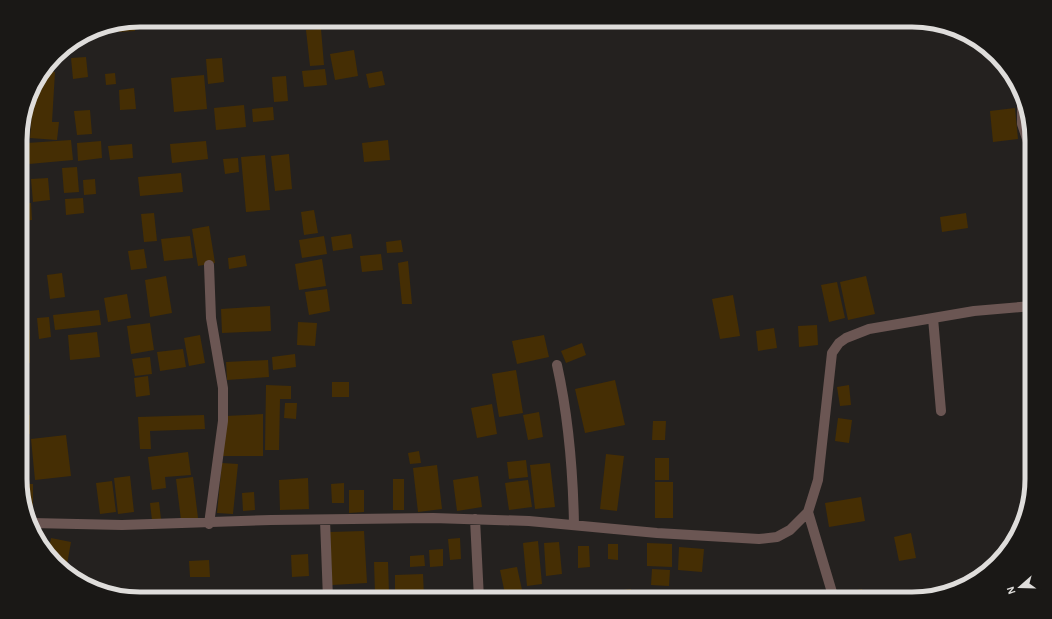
<svg xmlns="http://www.w3.org/2000/svg" width="1052" height="619" font-family="'Alegreya Sans',sans-serif">
<style>
.building{fill:#452e04}
.lines{fill:none;stroke-linecap:round;stroke-linejoin:round}
.minor{stroke:#6b5653;stroke-width:10}
.rim{fill:none;stroke:#dfdddb;stroke-width:5}
</style>
<rect width="100%" height="100%" fill="#24211f"/>
<!-- building -->
<path class="building" d="M 134,21 L 135,31 L 119,32 L 118,24 Z
M 321,29 L 324,65 L 310,66 L 306,30 Z
M 354,50 L 358,76 L 335,80 L 330,54 Z
M 86,57 L 88,77 L 73,79 L 71,58 Z
M 222,58 L 224,82 L 208,84 L 206,59 Z
M 325,69 L 327,85 L 304,87 L 302,71 Z
M 45,71 L 55,72 L 52,122 L 59,122 L 57,140 L 30,138 L 34,84 Z
M 382,71 L 385,85 L 369,88 L 366,74 Z
M 115,73 L 116,84 L 106,85 L 105,74 Z
M 204,75 L 207,109 L 174,112 L 171,78 Z
M 286,76 L 288,101 L 274,102 L 272,77 Z
M 134,88 L 136,109 L 120,110 L 119,90 Z
M 244,105 L 246,127 L 216,130 L 214,108 Z
M 273,107 L 274,120 L 253,122 L 252,109 Z
M 1015,108 L 1018,139 L 993,142 L 990,111 Z
M 90,110 L 92,134 L 77,135 L 74,111 Z
M 71,140 L 73,160 L 29,164 L 27,143 Z
M 388,140 L 390,160 L 364,162 L 362,143 Z
M 101,141 L 102,158 L 78,161 L 77,143 Z
M 206,141 L 208,159 L 172,163 L 170,144 Z
M 132,144 L 133,158 L 110,160 L 108,146 Z
M 289,154 L 292,189 L 275,191 L 271,156 Z
M 265,155 L 270,210 L 246,212 L 241,157 Z
M 238,158 L 239,172 L 225,174 L 223,159 Z
M 77,167 L 79,192 L 64,193 L 62,168 Z
M 181,173 L 183,192 L 140,196 L 138,177 Z
M 48,178 L 50,200 L 33,202 L 31,179 Z
M 95,179 L 96,194 L 84,195 L 83,180 Z
M 83,198 L 84,213 L 66,215 L 65,199 Z
M 21,203 L 31,203 L 32,220 L 21,221 Z
M 314,210 L 318,233 L 304,235 L 301,212 Z
M 154,213 L 157,241 L 144,242 L 141,214 Z
M 966,213 L 968,228 L 942,232 L 940,217 Z
M 209,226 L 215,263 L 198,266 L 192,229 Z
M 351,234 L 353,248 L 333,251 L 331,237 Z
M 190,236 L 193,258 L 164,261 L 161,239 Z
M 324,236 L 327,254 L 302,258 L 299,240 Z
M 401,240 L 403,252 L 387,253 L 386,242 Z
M 144,249 L 147,268 L 131,270 L 128,251 Z
M 381,254 L 383,270 L 362,272 L 360,256 Z
M 245,255 L 247,266 L 229,269 L 228,258 Z
M 322,259 L 326,286 L 299,290 L 295,264 Z
M 408,261 L 412,304 L 402,304 L 398,263 Z
M 62,273 L 65,297 L 50,299 L 47,275 Z
M 166,276 L 172,313 L 150,317 L 145,280 Z
M 866,276 L 875,314 L 848,320 L 840,282 Z
M 837,282 L 845,318 L 829,322 L 821,285 Z
M 327,289 L 330,311 L 309,315 L 305,292 Z
M 127,294 L 131,318 L 108,322 L 104,298 Z
M 733,295 L 740,336 L 720,339 L 712,299 Z
M 270,306 L 271,331 L 222,333 L 221,309 Z
M 99,310 L 101,325 L 55,330 L 53,315 Z
M 49,317 L 51,337 L 39,339 L 37,318 Z
M 298,322 L 317,323 L 315,346 L 297,345 Z
M 150,323 L 154,350 L 131,354 L 127,326 Z
M 817,325 L 818,345 L 799,347 L 798,326 Z
M 774,328 L 777,348 L 758,351 L 756,331 Z
M 21,330 L 30,330 L 30,363 L 21,363 Z
M 1026,331 L 1032,331 L 1032,349 L 1027,349 Z
M 97,332 L 100,357 L 70,360 L 68,335 Z
M 200,335 L 205,363 L 189,366 L 184,338 Z
M 544,335 L 549,357 L 517,364 L 512,341 Z
M 582,343 L 586,355 L 566,363 L 561,351 Z
M 183,349 L 186,367 L 160,371 L 157,352 Z
M 295,354 L 296,367 L 273,370 L 272,357 Z
M 150,357 L 152,374 L 135,376 L 132,359 Z
M 268,360 L 269,377 L 227,380 L 226,362 Z
M 516,370 L 523,413 L 499,417 L 492,374 Z
M 148,376 L 150,395 L 136,397 L 134,378 Z
M 615,380 L 625,425 L 585,433 L 575,389 Z
M 332,382 L 349,382 L 349,397 L 332,397 Z
M 266,385 L 291,386 L 291,399 L 280,399 L 279,450 L 265,450 Z
M 849,385 L 851,405 L 840,406 L 837,387 Z
M 285,403 L 297,403 L 296,419 L 284,418 Z
M 492,404 L 497,434 L 477,438 L 471,408 Z
M 539,412 L 543,437 L 528,440 L 523,415 Z
M 263,414 L 263,456 L 223,456 L 226,416 Z
M 21,415 L 30,415 L 30,434 L 21,434 Z
M 204,415 L 205,429 L 150,431 L 151,449 L 140,449 L 138,417 Z
M 838,418 L 852,420 L 849,443 L 835,441 Z
M 653,421 L 666,421 L 665,440 L 652,440 Z
M 1029,432 L 1032,432 L 1032,459 L 1031,459 Z
M 66,435 L 71,476 L 35,480 L 31,439 Z
M 419,451 L 421,463 L 410,464 L 408,453 Z
M 188,452 L 191,475 L 165,477 L 166,488 L 152,490 L 148,457 Z
M 606,454 L 624,456 L 617,511 L 600,509 Z
M 655,458 L 669,458 L 669,480 L 655,480 Z
M 526,460 L 528,477 L 509,479 L 507,462 Z
M 222,463 L 238,464 L 233,514 L 217,513 Z
M 550,463 L 555,507 L 535,509 L 530,465 Z
M 437,465 L 442,509 L 418,512 L 413,468 Z
M 130,476 L 134,512 L 118,514 L 114,478 Z
M 478,476 L 482,507 L 457,511 L 453,480 Z
M 193,477 L 198,518 L 181,520 L 176,479 Z
M 308,478 L 309,509 L 280,510 L 279,480 Z
M 393,479 L 404,479 L 404,510 L 393,510 Z
M 528,480 L 532,507 L 509,510 L 505,483 Z
M 112,481 L 116,512 L 100,514 L 96,483 Z
M 655,482 L 673,482 L 673,518 L 655,518 Z
M 344,483 L 344,503 L 332,503 L 331,484 Z
M 21,484 L 33,484 L 33,506 L 25,506 L 21,494 Z
M 349,490 L 364,490 L 364,512 L 349,513 Z
M 254,492 L 255,510 L 243,511 L 242,493 Z
M 861,497 L 865,521 L 829,527 L 825,503 Z
M 159,502 L 161,519 L 152,520 L 150,503 Z
M 364,531 L 367,583 L 332,585 L 330,532 Z
M 911,533 L 916,558 L 899,561 L 894,537 Z
M 51,538 L 71,542 L 66,570 L 48,553 Z
M 460,538 L 461,559 L 450,560 L 448,539 Z
M 538,541 L 542,584 L 527,586 L 523,543 Z
M 559,542 L 562,574 L 546,576 L 544,543 Z
M 647,543 L 672,544 L 672,567 L 647,566 Z
M 608,544 L 618,544 L 618,560 L 608,559 Z
M 578,546 L 589,546 L 590,567 L 578,568 Z
M 679,547 L 704,549 L 702,572 L 678,570 Z
M 443,549 L 443,566 L 430,567 L 429,550 Z
M 308,554 L 309,576 L 292,577 L 291,555 Z
M 424,555 L 425,566 L 410,567 L 410,556 Z
M 209,560 L 210,577 L 190,577 L 189,561 Z
M 374,562 L 388,562 L 389,593 L 375,593 Z
M 517,567 L 524,599 L 506,599 L 500,570 Z
M 652,569 L 670,570 L 669,586 L 651,585 Z
M 423,574 L 424,597 L 395,598 L 395,575 Z
M 631,589 L 632,599 L 616,599 L 615,591 Z
M 862,589 L 865,599 L 840,599 L 839,594 Z
M 351,591 L 351,599 L 335,599 L 335,592 Z"/>
<g class="lines">
<!-- minor -->
<path class="minor" d="M 1022,102 L 1022,124 L 1032,154
M 209,265 L 211,318 L 223,388 L 223,421 L 209,524
M 933,318 L 941,411
M 557,365 C 569,419 573,470 574,525
M 808,512 L 834,599
M 475,519 L 479,599
M 325,520 L 328,599
M 32,523 L 122,525 L 271,520 L 433,518 L 529,521 L 657,533 L 759,539 L 777,537 L 790,530 L 808,512 L 818,480 L 832,353 L 839,343 L 846,338 L 869,329 L 974,311 L 1032,306"/>
</g>
<!-- crop -->
<path d="M0 0H1052V619H0ZM140 27H912A113 113 0 0 1 1025 140V479A113 113 0 0 1 912 592H140A113 113 0 0 1 27 479V140A113 113 0 0 1 140 27Z" fill="#1a1816" fill-rule="evenodd"/>
<path class="rim" d="M140 27H912A113 113 0 0 1 1025 140V479A113 113 0 0 1 912 592H140A113 113 0 0 1 27 479V140A113 113 0 0 1 140 27Z"/>
<!-- north arrow -->
<g transform="translate(1020 587) rotate(250)" stroke="#1a1816" stroke-width="3" paint-order="stroke">
<path d="M0-3L7 15L0 10L-7 15Z" fill="#dfdddb"/>
<text y="-6" font-size="11" font-weight="bold" text-anchor="middle" fill="#dfdddb">N</text>
</g>
</svg>
